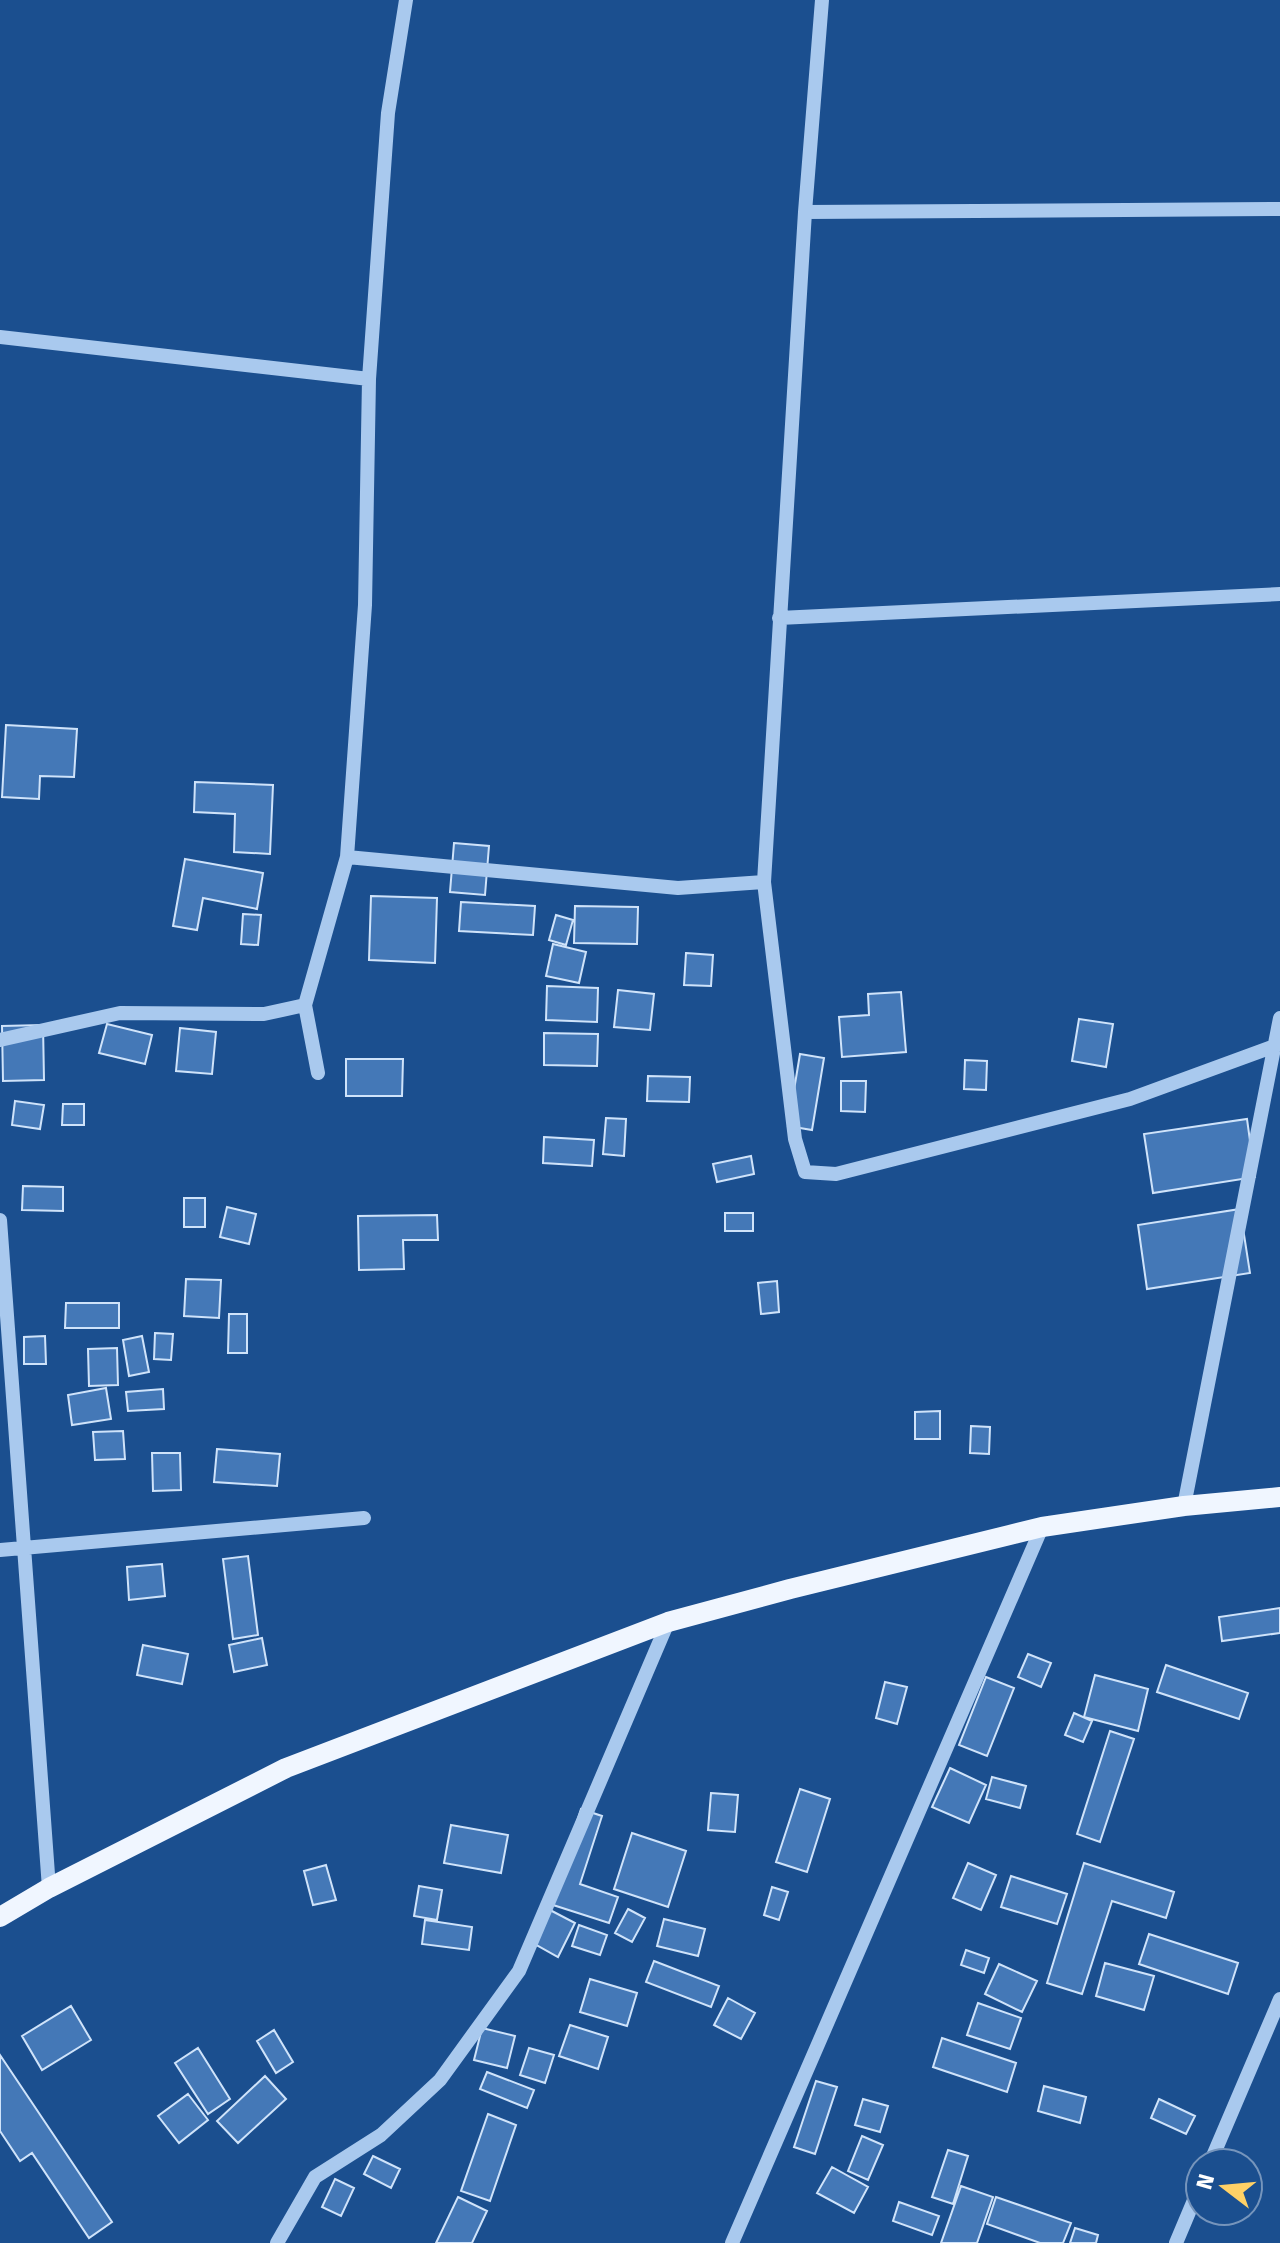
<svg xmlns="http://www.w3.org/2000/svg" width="1280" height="2243" font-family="'Fira Sans',sans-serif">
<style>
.building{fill:#4478b7;stroke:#cfe3fa;stroke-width:2}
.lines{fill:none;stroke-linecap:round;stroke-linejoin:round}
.minor{stroke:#a9c9ee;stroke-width:14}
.major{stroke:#f0f6ff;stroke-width:20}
</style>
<rect width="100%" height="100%" fill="#1b4f8f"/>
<!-- building -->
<path class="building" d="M 6,725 L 77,729 L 74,777 L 40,776 L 39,799 L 2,797 Z
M 195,782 L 273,785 L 270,854 L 234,852 L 235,814 L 194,812 Z
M 454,843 L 489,846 L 485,895 L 450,892 Z
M 185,859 L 263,873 L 257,909 L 203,898 L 197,930 L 173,926 Z
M 371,896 L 437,898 L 435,963 L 369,960 Z
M 461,902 L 535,906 L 533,935 L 459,931 Z
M 575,906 L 638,907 L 637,944 L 574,943 Z
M 243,914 L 261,915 L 258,945 L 241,944 Z
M 556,915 L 573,920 L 566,945 L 549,940 Z
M 553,944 L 586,952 L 579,983 L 546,976 Z
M 686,953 L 713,955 L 711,986 L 684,985 Z
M 547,986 L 598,988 L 597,1022 L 546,1020 Z
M 618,990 L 654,994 L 650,1030 L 614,1027 Z
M 901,992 L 906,1052 L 842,1057 L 839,1017 L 869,1015 L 868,994 Z
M 1079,1019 L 1113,1024 L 1106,1067 L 1072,1061 Z
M 107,1024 L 152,1035 L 145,1064 L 99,1053 Z
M 43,1025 L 44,1080 L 3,1081 L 2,1026 Z
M 180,1028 L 216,1032 L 212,1074 L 176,1071 Z
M 544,1033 L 598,1034 L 597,1066 L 544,1065 Z
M 800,1054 L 824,1058 L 812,1130 L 788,1126 Z
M 346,1059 L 403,1059 L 402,1096 L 346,1096 Z
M 965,1060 L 987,1061 L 986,1090 L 964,1089 Z
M 648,1076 L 690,1077 L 689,1102 L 647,1101 Z
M 841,1081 L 866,1081 L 865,1112 L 841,1111 Z
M 15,1101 L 44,1105 L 40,1129 L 12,1125 Z
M 63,1104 L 84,1104 L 84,1125 L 62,1125 Z
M 606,1118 L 626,1119 L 624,1156 L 603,1154 Z
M 1247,1119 L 1255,1177 L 1153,1193 L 1144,1134 Z
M 544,1137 L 594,1140 L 592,1166 L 543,1163 Z
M 751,1156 L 754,1174 L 717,1182 L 713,1164 Z
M 23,1186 L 63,1187 L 63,1211 L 22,1210 Z
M 184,1198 L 205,1198 L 205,1227 L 184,1227 Z
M 227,1207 L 256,1214 L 249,1244 L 220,1237 Z
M 1240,1209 L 1250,1273 L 1147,1289 L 1138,1225 Z
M 725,1213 L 753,1213 L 753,1231 L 725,1231 Z
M 437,1215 L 438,1240 L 403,1240 L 404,1269 L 359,1270 L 358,1216 Z
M 186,1279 L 221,1280 L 219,1318 L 184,1316 Z
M 777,1281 L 779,1312 L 761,1314 L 758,1283 Z
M 66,1303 L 119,1303 L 119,1328 L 65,1328 Z
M 229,1314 L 247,1314 L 247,1353 L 228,1353 Z
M 155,1333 L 173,1334 L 171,1360 L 154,1359 Z
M 45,1336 L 46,1364 L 24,1364 L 24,1337 Z
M 142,1336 L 149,1372 L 129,1376 L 123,1340 Z
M 117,1348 L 118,1385 L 89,1386 L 88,1349 Z
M 106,1388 L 111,1419 L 72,1425 L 68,1395 Z
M 163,1389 L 164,1409 L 128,1411 L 126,1392 Z
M 940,1411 L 940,1439 L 915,1439 L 915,1412 Z
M 971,1426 L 990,1427 L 989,1454 L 970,1453 Z
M 123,1431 L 125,1459 L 95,1460 L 93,1432 Z
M 217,1449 L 280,1454 L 277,1486 L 214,1482 Z
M 152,1453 L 180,1453 L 181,1490 L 153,1491 Z
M 248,1556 L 258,1635 L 233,1639 L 223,1559 Z
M 162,1564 L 165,1596 L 129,1600 L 127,1567 Z
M 1280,1608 L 1280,1633 L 1222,1641 L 1219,1617 Z
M 262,1638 L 267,1665 L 234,1672 L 229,1645 Z
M 143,1645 L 188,1654 L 182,1684 L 137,1675 Z
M 1028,1654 L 1051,1663 L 1041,1687 L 1018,1677 Z
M 1166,1665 L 1248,1693 L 1239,1719 L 1157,1692 Z
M 1095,1675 L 1148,1689 L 1138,1731 L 1084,1717 Z
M 986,1677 L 1014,1688 L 987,1756 L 959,1745 Z
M 885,1682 L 907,1687 L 897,1724 L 876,1718 Z
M 1074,1713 L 1092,1721 L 1083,1742 L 1065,1735 Z
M 1110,1731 L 1134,1739 L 1100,1842 L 1077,1834 Z
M 950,1768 L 986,1785 L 969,1823 L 932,1807 Z
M 992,1777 L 1026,1786 L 1020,1808 L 986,1799 Z
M 800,1789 L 830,1799 L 807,1872 L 776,1862 Z
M 711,1793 L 738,1795 L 735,1832 L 708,1830 Z
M 581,1809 L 602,1816 L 580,1884 L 618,1897 L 609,1923 L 550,1904 Z
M 451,1825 L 508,1835 L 501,1873 L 444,1863 Z
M 632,1833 L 686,1851 L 668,1907 L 614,1889 Z
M 968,1863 L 996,1875 L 981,1910 L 953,1898 Z
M 1084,1863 L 1174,1892 L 1166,1918 L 1112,1901 L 1082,1994 L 1047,1983 Z
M 326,1865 L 336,1900 L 313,1905 L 304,1871 Z
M 1011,1876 L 1067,1894 L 1057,1924 L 1001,1907 Z
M 419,1886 L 442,1890 L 437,1920 L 414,1916 Z
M 772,1887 L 788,1892 L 779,1920 L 764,1915 Z
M 628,1909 L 645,1918 L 632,1942 L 615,1933 Z
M 550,1910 L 575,1923 L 558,1957 L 533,1943 Z
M 664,1919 L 705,1929 L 698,1956 L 657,1946 Z
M 425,1920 L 472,1927 L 469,1950 L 422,1944 Z
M 579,1925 L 607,1935 L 600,1955 L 572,1946 Z
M 1149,1934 L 1238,1963 L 1228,1994 L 1139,1964 Z
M 966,1950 L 989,1958 L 984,1973 L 961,1965 Z
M 654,1961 L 719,1986 L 711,2007 L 646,1982 Z
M 1105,1963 L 1154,1976 L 1144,2010 L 1096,1996 Z
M 999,1964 L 1037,1981 L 1022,2012 L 985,1994 Z
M 590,1979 L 637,1993 L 627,2026 L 580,2012 Z
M 728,1998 L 755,2013 L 741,2039 L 714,2025 Z
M 978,2003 L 1021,2018 L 1010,2049 L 967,2035 Z
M 71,2006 L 91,2040 L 42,2070 L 22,2036 Z
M 570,2025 L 608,2037 L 598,2069 L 559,2056 Z
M 482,2028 L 515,2036 L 507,2068 L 474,2060 Z
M 274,2030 L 293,2062 L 276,2073 L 257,2041 Z
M 942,2038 L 1016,2063 L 1007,2092 L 933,2067 Z
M 198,2048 L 230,2099 L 208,2114 L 175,2063 Z
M 529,2048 L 554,2055 L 545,2083 L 520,2075 Z
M 0,2055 L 112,2222 L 89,2238 L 32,2153 L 20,2161 L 0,2131 Z
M 487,2072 L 534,2090 L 527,2108 L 480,2089 Z
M 265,2076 L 286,2099 L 238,2143 L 217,2121 Z
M 816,2081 L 837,2087 L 815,2154 L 794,2147 Z
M 1044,2086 L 1086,2097 L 1080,2123 L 1038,2111 Z
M 188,2094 L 208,2120 L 179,2143 L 158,2116 Z
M 863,2099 L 888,2106 L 880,2132 L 855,2125 Z
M 1159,2099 L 1195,2116 L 1186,2134 L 1151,2118 Z
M 488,2114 L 516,2125 L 490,2201 L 461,2191 Z
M 862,2136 L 883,2145 L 868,2180 L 848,2171 Z
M 948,2150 L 968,2156 L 953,2204 L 932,2197 Z
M 373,2156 L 400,2169 L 391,2188 L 364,2174 Z
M 832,2167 L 868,2187 L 854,2213 L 817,2193 Z
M 335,2179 L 354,2188 L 341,2216 L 322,2207 Z
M 961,2186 L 993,2197 L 977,2243 L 941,2243 Z
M 458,2197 L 487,2211 L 472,2243 L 436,2243 Z
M 996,2197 L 1071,2223 L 1063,2243 L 1040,2243 L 987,2224 Z
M 899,2202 L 939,2216 L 932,2235 L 893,2221 Z
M 1075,2228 L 1098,2235 L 1096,2243 L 1070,2243 Z"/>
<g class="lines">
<!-- minor -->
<path class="minor" d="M 822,0 L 805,212 L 764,882 L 795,1139 L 805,1172 L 836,1174 L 1130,1099 L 1280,1044
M 805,212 L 1280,209
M 0,337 L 369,379
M 779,618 L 1280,594
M 347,857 L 678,888 L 764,882
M 0,1040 L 120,1013 L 264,1014 L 305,1005
M 318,1073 L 305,1005 L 347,857 L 365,605 L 369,379 L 388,113 L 406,0
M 0,1220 L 49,1888
M 1184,1506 L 1280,1018
M 0,1550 L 364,1518
M 1210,2163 L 1280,1999
M 277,2243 L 315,2177 L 381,2135 L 440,2080 L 519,1971 L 668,1622
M 732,2243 L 1042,1527
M 1176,2243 L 1200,2186"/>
<!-- major -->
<path class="major" d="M 0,1917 L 49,1888 L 286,1768 L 668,1622 L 790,1589 L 1042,1527 L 1184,1506 L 1280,1497"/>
</g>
<!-- north arrow -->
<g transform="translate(1224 2187) rotate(286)"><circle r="38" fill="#1b4f8f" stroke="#7695bc" stroke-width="2"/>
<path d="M0-6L14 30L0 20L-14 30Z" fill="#ffd166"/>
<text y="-12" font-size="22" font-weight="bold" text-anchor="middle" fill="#ffffff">N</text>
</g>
</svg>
